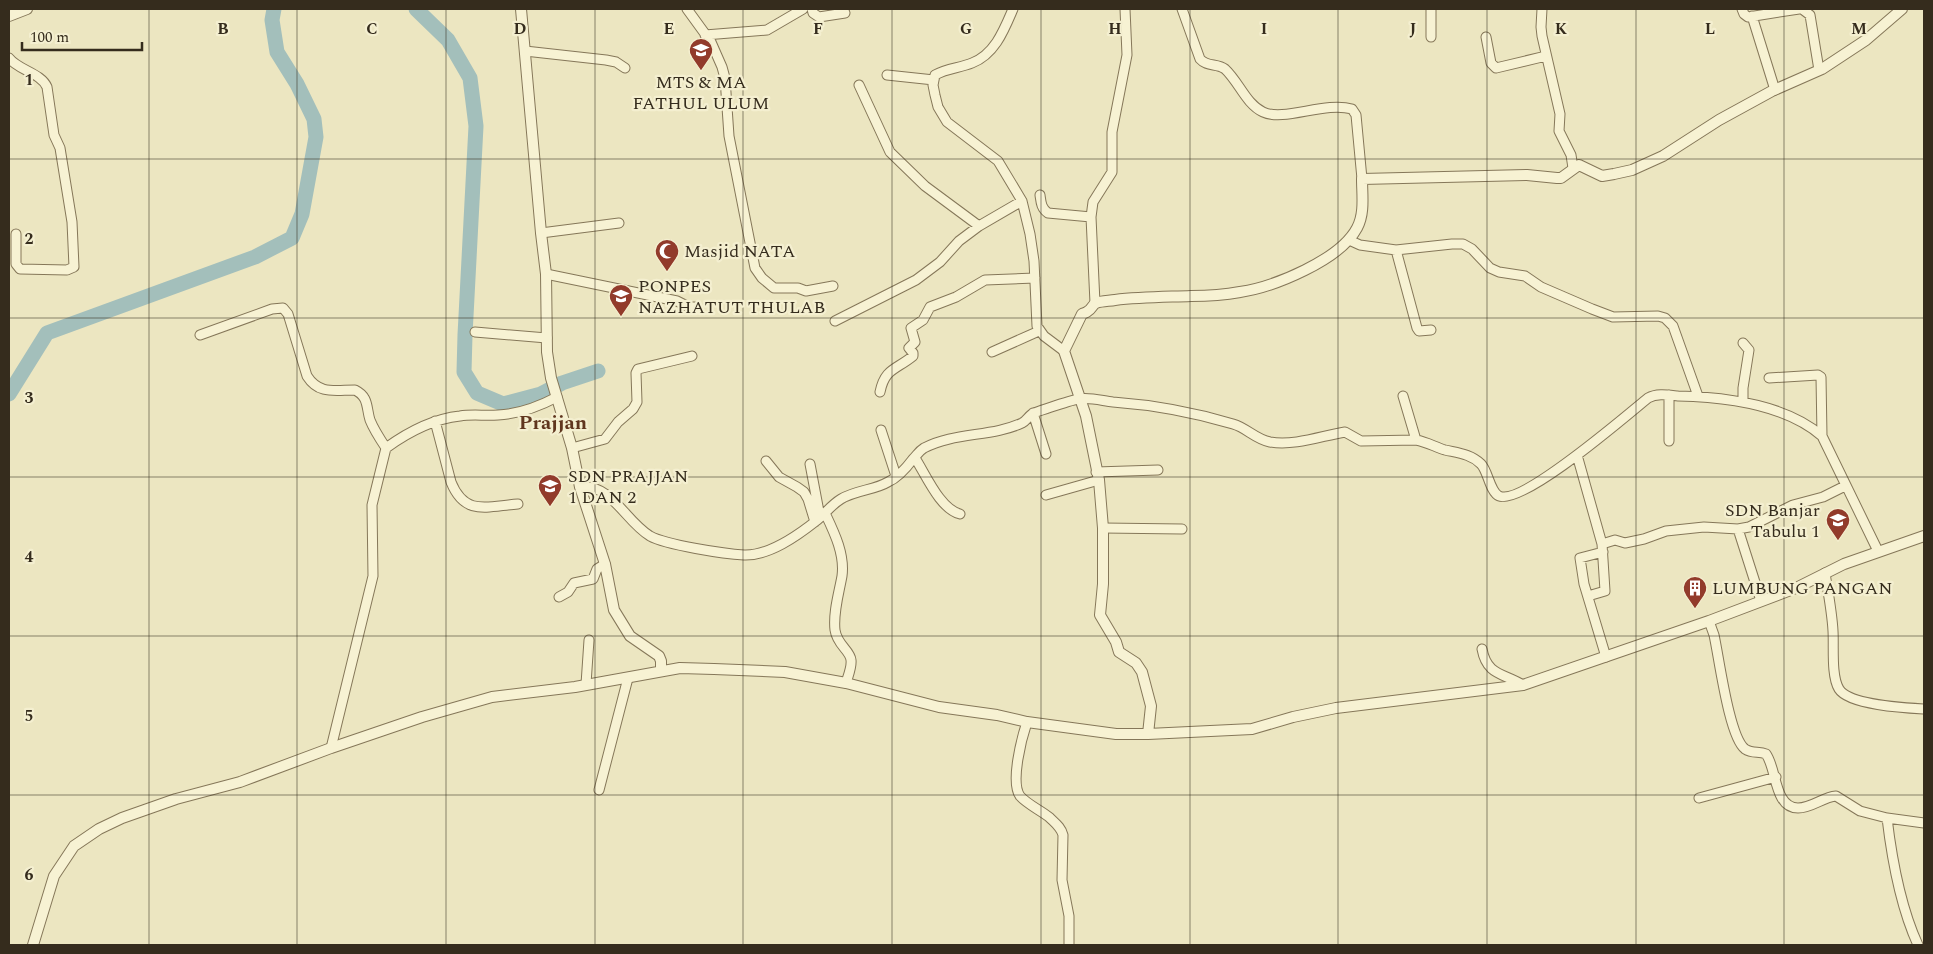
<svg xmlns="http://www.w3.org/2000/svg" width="1933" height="954" font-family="Spectral,serif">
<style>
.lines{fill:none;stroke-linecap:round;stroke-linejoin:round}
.river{stroke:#a3bfbb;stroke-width:15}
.minor-casing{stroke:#857759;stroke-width:11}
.tertiary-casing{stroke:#857759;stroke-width:12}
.minor{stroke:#f7f2d3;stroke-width:9}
.tertiary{stroke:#f7f2d3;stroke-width:10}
.grid{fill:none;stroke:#352c1d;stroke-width:1;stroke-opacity:0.55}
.labels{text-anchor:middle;stroke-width:4.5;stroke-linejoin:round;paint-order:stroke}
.poi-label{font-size:18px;fill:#352c1d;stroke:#f4efd0;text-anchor:start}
.quarter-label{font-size:20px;font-weight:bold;fill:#60361e;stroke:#f4efd0}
.grid-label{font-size:16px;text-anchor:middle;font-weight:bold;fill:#352c1d;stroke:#f4efd0;stroke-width:4.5;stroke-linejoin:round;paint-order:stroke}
</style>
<rect width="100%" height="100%" fill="#ece6c1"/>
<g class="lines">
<!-- river -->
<path class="river" d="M 416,9 L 448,40 L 470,78 L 476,126 L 465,335 L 464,372 L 477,393 L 503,404 L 541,394 L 562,383 L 598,371
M 9,394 L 47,333 L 255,257 L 292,238 L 302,214 L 316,137 L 314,119 L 297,84 L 277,52 L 272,20 L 274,9"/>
<!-- minor casing -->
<g class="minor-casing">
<path id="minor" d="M 687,9 L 711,42 L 722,67 L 725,78 L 729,136 L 755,268 L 762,278 L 774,288 L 798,288 L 806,291 L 833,286
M 812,9 L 813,13 L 819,17 L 845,13
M 1013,9 C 1004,30 995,54 972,63 C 960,68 947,68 935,75 L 933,85 L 935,95 L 938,107 L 947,122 L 998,161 L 1022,201 L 1030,234 L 1034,261 L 1037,326 L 1044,336 L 1064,351
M 1182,9 L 1200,59 C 1207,67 1217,63 1225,69 C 1239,82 1246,104 1263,112 C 1284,122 1325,101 1352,109 L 1356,115 L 1362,179
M 1431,9 L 1431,37
M 1542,9 L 1541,27 L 1542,36 L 1560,114 L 1559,131 L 1571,155 L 1573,168
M 1742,9 L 1744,14 L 1748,17 L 1799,9
M 1802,9 L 1810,15 L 1819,70
M 1752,16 L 1775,90
M 705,35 L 767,30 L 803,9
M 1486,37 L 1491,63 L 1496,68 L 1546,56
M 525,51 L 606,60 L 616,62 L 625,68
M 9,58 C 18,70 41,73 47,87 L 54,135 L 60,148 L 72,222 L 74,267 L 67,270 L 20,269 L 16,264 L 16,234
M 887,75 L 934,80
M 859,85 L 890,152 L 925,186 L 979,226
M 1040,195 C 1041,202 1041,208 1048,213 L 1091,217
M 541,233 L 619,223
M 1349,240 L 1360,245 L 1396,250 L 1452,244 L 1463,244 L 1472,249 L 1490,268 L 1499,272 L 1525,276 L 1541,287 L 1592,309 L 1613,317 L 1658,316 L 1665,318 L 1673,326 L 1698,396
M 1396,250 L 1417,328 L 1419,331 L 1431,330
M 546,274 L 677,301 L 689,307 L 695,307
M 1095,303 L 1091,217 L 1093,202 L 1112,172 L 1112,132 L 1127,55 L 1125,9
M 835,321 L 916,280 L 940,262 L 959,241 L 979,226 L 1022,201
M 475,332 L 547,338
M 200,335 L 272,309 L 283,308 L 288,314 L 307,376 C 319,395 335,390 355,390 C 369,397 366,407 370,420 C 374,430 380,439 386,448
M 992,352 L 1039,331
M 1769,378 L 1818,375 L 1821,377 L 1822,436 L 1878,551
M 880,392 C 885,368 896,370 913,356 L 913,353 L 909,348 L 915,342 L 911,328 L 923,320 L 930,307 L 956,297 L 985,280 L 1035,278
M 1669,395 L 1669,441
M 1403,396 L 1416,440
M 1743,402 L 1743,388 L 1749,350 L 1743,343
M 1033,413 L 1046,454
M 435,421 L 451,482 C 465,517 488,506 518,504
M 881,430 L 896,476
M 572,448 L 605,439 L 618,422 L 633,409 L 637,402 L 636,373 L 638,369 L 692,356
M 1577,455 L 1602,544 L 1605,591 L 1588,596
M 915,458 C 926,475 940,509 960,514
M 766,461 L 779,477 L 797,487 L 804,492 L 808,499 L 815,522
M 810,464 L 820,517
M 1096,472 L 1158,470
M 580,487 C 612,484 625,521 650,536 C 666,545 725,554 744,555 C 769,556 797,536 816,521 C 825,514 831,505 841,499 C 856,490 875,490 888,482 C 897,478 907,467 913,459 C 917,455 919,451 924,448 C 954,432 992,437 1022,423 C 1026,421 1028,417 1032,414 C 1035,412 1075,399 1079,399 C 1090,397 1103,401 1113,402 C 1154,405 1193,412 1233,424 C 1247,428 1255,439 1270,442 C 1295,446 1321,436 1345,432 L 1361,441 L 1416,440 C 1427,442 1435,447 1445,450 C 1458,453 1471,454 1481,464 C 1488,471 1490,492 1499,496 C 1522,506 1627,415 1648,398 C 1657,393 1668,395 1678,396 C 1724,397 1785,404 1822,436
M 1046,495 L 1099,480
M 825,513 C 834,532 845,554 842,576 C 839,593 833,612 835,630 C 837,645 850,650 851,660 C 852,667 848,676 846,683
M 1103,528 L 1182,529
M 1738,529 L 1761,601
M 1602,544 L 1615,540 L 1625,543 L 1644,539 L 1666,531 L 1704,527 L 1738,529 L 1749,527 L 1793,505 L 1823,497 L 1845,486
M 1603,552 L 1580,558 L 1584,584 L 1606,657
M 1825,573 C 1828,592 1832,612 1833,631 C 1834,646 1831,676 1839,689 C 1849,705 1906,708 1924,709
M 559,597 L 568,592 L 574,583 L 593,579 L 597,569 L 605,564
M 1709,621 L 1714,635 C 1719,657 1729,737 1745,749 C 1752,754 1759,751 1766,754 C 1777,769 1774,808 1798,808 C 1812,808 1823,797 1836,796 L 1860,811 L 1887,818 L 1924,823
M 1482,649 C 1487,676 1504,673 1523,685
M 586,684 L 589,640
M 1027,722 C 1022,737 1010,782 1020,796 C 1027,804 1040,810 1049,817 C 1055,823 1061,827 1063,835 L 1062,880 L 1069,916 L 1069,945
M 331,748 L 373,576 L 372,505 L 386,448 C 408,432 432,419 460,416 C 472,414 485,416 498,415 C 520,414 538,407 557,397
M 599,790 L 628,678
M 1699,798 L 1776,777
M 1887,818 C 1892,860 1900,906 1918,945"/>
</g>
<!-- tertiary casing -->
<g class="tertiary-casing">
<path id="tertiary" d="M 521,9 L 541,233 L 546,274 L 547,352 L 551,378 L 572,448 L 580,487 L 605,564 L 614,610 L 630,636 L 659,656 L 661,661 L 661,671
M 9,16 L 27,9
M 1148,734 L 1151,706 L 1142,672 L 1136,663 L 1119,652 L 1116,642 L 1100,615 L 1103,584 L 1103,528 L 1099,480 L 1086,416 L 1064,351 L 1082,314 C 1084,313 1086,313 1088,311 C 1092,309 1092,305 1096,303 C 1101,301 1109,301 1115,300 C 1140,297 1165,297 1191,296 C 1207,296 1224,295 1240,292 C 1274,287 1340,260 1357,228 C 1365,213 1362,195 1362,179 L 1527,175 L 1557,178 L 1561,178 L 1579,165 L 1602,176 L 1614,174 L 1632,170 L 1663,156 L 1719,120 L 1772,91 L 1822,69 L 1866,40 L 1902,9
M 33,945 L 54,876 L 74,846 L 99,829 L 122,818 L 176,799 L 240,782 L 331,748 L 422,717 L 492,697 L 575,687 L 680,668 L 714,669 L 785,672 L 846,683 L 939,707 L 997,715 L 1027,722 L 1116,734 L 1148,734 L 1252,729 L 1293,717 L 1336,708 L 1523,685 L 1709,621 L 1796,588 L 1844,564 L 1924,536"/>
</g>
<!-- minor -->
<use href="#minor" class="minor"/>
<!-- tertiary -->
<use href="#tertiary" class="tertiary"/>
</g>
<!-- grid -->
<path class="grid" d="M 149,9 L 149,945M 297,9 L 297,945M 446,9 L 446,945M 595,9 L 595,945M 743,9 L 743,945M 892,9 L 892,945M 1041,9 L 1041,945M 1190,9 L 1190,945M 1338,9 L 1338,945M 1487,9 L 1487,945M 1636,9 L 1636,945M 1784,9 L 1784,945M 9,159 L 1924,159M 9,318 L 1924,318M 9,477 L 1924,477M 9,636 L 1924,636M 9,795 L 1924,795"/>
<!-- icons -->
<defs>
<g id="school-pin" transform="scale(1.25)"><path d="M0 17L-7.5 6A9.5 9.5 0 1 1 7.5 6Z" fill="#923b2b" stroke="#f4efd0"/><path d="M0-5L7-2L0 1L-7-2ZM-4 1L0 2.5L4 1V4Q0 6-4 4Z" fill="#fff"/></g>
<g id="mosque-pin" transform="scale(1.25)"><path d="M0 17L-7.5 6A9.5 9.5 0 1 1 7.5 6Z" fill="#923b2b" stroke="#f4efd0"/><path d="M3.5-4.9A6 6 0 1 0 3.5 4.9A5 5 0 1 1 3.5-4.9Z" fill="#fff"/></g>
<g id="building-pin" transform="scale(1.25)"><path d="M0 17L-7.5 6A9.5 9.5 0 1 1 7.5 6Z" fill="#923b2b" stroke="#f4efd0"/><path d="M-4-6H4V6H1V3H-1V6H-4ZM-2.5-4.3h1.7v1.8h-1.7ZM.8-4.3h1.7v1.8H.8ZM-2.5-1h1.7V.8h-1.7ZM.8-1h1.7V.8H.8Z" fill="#fff"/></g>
</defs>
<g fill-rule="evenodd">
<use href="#school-pin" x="701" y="50"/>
<use href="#mosque-pin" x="667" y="251"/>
<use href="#school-pin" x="621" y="296"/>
<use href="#school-pin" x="550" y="486"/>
<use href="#school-pin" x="1838" y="520"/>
<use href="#building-pin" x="1695" y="588"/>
</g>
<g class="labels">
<!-- poi labels -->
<g class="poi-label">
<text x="701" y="88" text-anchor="middle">MTS &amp; MA<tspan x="701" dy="21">FATHUL ULUM</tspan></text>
<text x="684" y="257">Masjid NATA</text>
<text x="638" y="292">PONPES<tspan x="638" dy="21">NAZHATUT THULAB</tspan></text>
<text x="568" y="482">SDN PRAJJAN<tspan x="568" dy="21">1 DAN 2</tspan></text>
<text x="1820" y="516" text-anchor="end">SDN Banjar<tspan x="1820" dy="21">Tabulu 1</tspan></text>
<text x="1712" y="594">LUMBUNG PANGAN</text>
</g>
<!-- quarter labels -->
<g class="quarter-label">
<text x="553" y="429">Prajjan</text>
</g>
</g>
<g class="grid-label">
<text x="223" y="34">B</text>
<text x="372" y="34">C</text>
<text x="520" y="34">D</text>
<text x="669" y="34">E</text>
<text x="818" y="34">F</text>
<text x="966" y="34">G</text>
<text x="1115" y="34">H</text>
<text x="1264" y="34">I</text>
<text x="1413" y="34">J</text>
<text x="1561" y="34">K</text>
<text x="1710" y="34">L</text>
<text x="1859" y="34">M</text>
<text x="29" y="85">1</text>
<text x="29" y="244">2</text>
<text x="29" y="403">3</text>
<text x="29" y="562">4</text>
<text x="29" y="721">5</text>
<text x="29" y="880">6</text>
</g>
<!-- border -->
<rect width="1933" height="954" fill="none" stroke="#352c1d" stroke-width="20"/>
<!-- scale -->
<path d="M22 42v8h120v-8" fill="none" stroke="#352c1d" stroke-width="2.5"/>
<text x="30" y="42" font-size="15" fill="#352c1d" stroke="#f4efd0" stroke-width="4" paint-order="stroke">100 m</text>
</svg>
